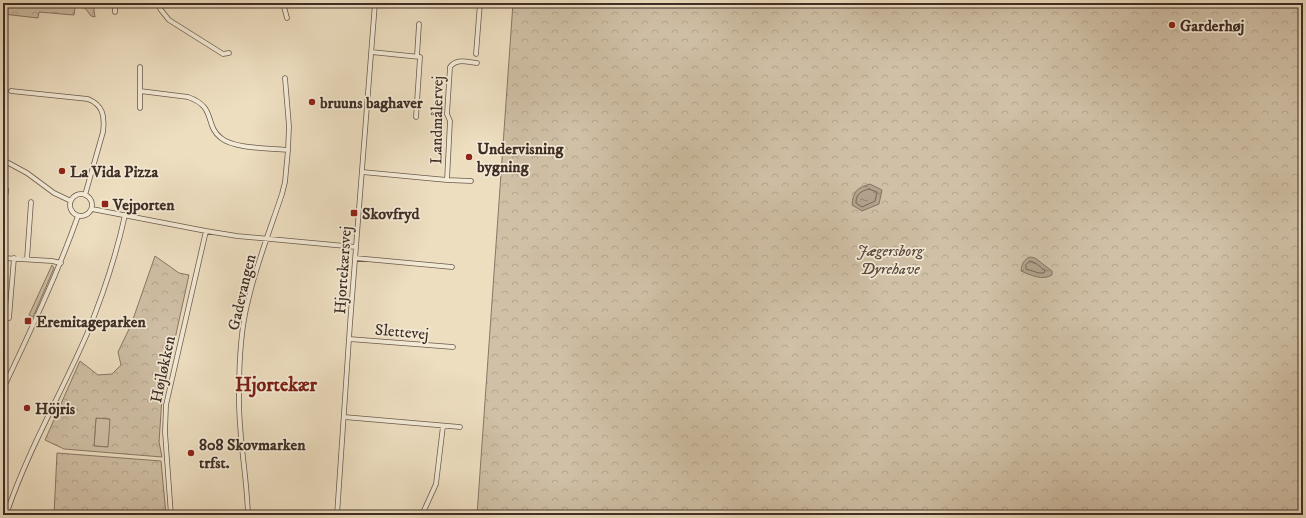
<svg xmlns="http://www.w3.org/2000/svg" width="1306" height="518" font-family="'IM FELL DW Pica',serif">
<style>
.green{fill:#d0c0a6;stroke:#876}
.forest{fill:url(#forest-crowns);stroke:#876;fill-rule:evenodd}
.water{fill:url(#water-ripples);stroke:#847463}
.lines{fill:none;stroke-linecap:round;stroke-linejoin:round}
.shore{stroke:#796859;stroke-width:1}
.street-casing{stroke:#6b5a4c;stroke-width:5.5}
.street{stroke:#f3ead6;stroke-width:4}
.poi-dot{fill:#8f2418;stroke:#f3ead6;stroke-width:1.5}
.labels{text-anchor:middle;stroke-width:3.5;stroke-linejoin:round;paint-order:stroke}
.poi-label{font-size:16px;font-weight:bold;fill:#402e26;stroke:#f3ead6;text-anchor:start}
.street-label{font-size:16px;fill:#402e26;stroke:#f3ead6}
.park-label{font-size:16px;font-style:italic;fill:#5d4b40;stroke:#f3ead6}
.district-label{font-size:20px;font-weight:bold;fill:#7a1f14;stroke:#f3ead6}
</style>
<defs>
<pattern id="forest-crowns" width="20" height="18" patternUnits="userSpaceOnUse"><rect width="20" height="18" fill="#d0c0a6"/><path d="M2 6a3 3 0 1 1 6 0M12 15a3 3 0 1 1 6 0" fill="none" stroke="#b4a58f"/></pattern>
<pattern id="water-ripples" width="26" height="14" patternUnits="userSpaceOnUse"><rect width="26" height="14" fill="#b2a28c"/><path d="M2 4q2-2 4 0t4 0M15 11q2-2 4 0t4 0" fill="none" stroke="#928472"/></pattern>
</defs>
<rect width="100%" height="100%" fill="#eddec0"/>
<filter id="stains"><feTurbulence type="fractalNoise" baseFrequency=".005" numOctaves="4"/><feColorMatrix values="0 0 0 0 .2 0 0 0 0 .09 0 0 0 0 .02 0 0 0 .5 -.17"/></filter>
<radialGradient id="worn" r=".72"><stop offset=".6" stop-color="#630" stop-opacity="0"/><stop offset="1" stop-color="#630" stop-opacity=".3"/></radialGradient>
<!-- green -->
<path class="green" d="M 52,265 L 54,268 L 33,317 L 29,315 Z
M 96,418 L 139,421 L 137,449 L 94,446 Z"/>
<!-- forest -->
<path class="forest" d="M 3,3 L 93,3 L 95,17 L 91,16 L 85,8 L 75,7 L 74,15 L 39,12 L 38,18 L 3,14 Z
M 513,3 L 1303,3 L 1303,515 L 477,515 Z
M 155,256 L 179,273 L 189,275 L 162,398 L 159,442 L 162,457 L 64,449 L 45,440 L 80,361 L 98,375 L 112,374 L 121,365 L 118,352 L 131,325 ZM 96,418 L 110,419 L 108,447 L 94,446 Z
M 57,453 L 161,461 L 166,515 L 54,515 Z"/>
<!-- water -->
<path class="water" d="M 870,184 L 882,190 L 879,204 L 862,211 L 852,205 C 853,191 857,188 870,184 Z
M 1030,257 L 1035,258 L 1052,271 L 1052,275 C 1042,281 1031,275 1021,271 C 1022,264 1023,260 1030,257 Z"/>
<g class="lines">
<!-- shore -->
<path class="shore" d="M 869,189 L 877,192 L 875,201 L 862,207 L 856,203 C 856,194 861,191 869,189 Z
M 1030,261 C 1035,262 1041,267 1045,271 L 1044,273 L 1039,273 L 1026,269 L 1026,265 Z"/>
<!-- street casing -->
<g class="street-casing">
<path id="street" d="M 115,3 L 115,12
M 157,3 L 161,10 L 169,20 L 223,54 L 229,53
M 283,3 L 287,18
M 371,52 L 420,57 L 416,117
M 476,54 L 480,3
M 417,56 L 419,24
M 11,91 L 88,99 C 103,105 105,116 103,132 L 85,195
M 140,91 L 188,97 C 217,107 204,125 221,138 C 234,149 271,148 288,150
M 140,108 L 140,67
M 3,160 L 27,173 L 54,193 L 71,201
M 362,172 L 447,180 L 450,121 L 447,114 L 450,67 C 456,58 467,62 477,63
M 447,180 L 471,181
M70 205a11 11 0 1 1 22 0a11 11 0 1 1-22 0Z
M 92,209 L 206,231 L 237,236 L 356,247
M 3,215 L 6,190
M 3,258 L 52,261 L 61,263
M 355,258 L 452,267
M 27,259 L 31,202
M 9,318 L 14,258
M 349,339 L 453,347
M 3,389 C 30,332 57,275 78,216
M 344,417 L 460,427
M 6,515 C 27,452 61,394 87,334 C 103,295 116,256 125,215
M 171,515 L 165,432 L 166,405 L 206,231
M 248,515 C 247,475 238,435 239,394 C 239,363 240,331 248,301 C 256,265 270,230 282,194 L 285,182 L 288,150 L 289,126 L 285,78
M 337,515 L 350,324 L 375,3
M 422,515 L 436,484 L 443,426"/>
</g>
<!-- street -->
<use href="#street" class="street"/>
</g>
<!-- markers -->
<g class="poi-dot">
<circle cx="1172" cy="25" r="4"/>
<circle cx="312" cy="102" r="4"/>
<circle cx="469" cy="157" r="4"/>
<circle cx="62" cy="171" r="4"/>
<rect x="101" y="200" width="8" height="8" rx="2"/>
<rect x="350" y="209" width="8" height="8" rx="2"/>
<rect x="24" y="317" width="8" height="8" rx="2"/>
<circle cx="27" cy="408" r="4"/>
<circle cx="191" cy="453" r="4"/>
</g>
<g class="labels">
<!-- poi labels -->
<g class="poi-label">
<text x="1180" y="31">Garderhøj</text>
<text x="320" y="108">bruuns baghaver</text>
<text x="477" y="154">Undervisning<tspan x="477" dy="18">bygning</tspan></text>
<text x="70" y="177">La Vida Pizza</text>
<text x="113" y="210">Vejporten</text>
<text x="362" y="219">Skovfryd</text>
<text x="36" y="327">Eremitageparken</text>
<text x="35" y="414">Höjris</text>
<text x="199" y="450">808 Skovmarken<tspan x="199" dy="18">trfst.</tspan></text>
</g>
<!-- street labels -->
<g class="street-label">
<text transform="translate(436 120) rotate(-89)" y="6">Landmålervej</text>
<text transform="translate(342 270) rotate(-86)" y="6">Hjortekærsvej</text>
<text transform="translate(241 292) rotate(-77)" y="6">Gadevangen</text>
<text transform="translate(402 331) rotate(5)" y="6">Slettevej</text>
<text transform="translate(162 369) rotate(-78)" y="6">Højløkken</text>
</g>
<!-- park labels -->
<g class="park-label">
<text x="890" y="256">Jægersborg<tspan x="890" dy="18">Dyrehave</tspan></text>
</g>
<!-- district labels -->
<g class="district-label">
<text x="276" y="391">Hjortekær</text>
</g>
</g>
<!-- margin -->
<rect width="1306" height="518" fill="none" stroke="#eddec0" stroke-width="16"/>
<rect x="4" y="4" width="1298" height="510" fill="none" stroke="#402e26" stroke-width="2"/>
<rect x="8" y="8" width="1290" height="502" fill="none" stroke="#402e26"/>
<rect width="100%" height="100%" filter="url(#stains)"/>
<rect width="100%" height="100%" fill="url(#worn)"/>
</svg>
